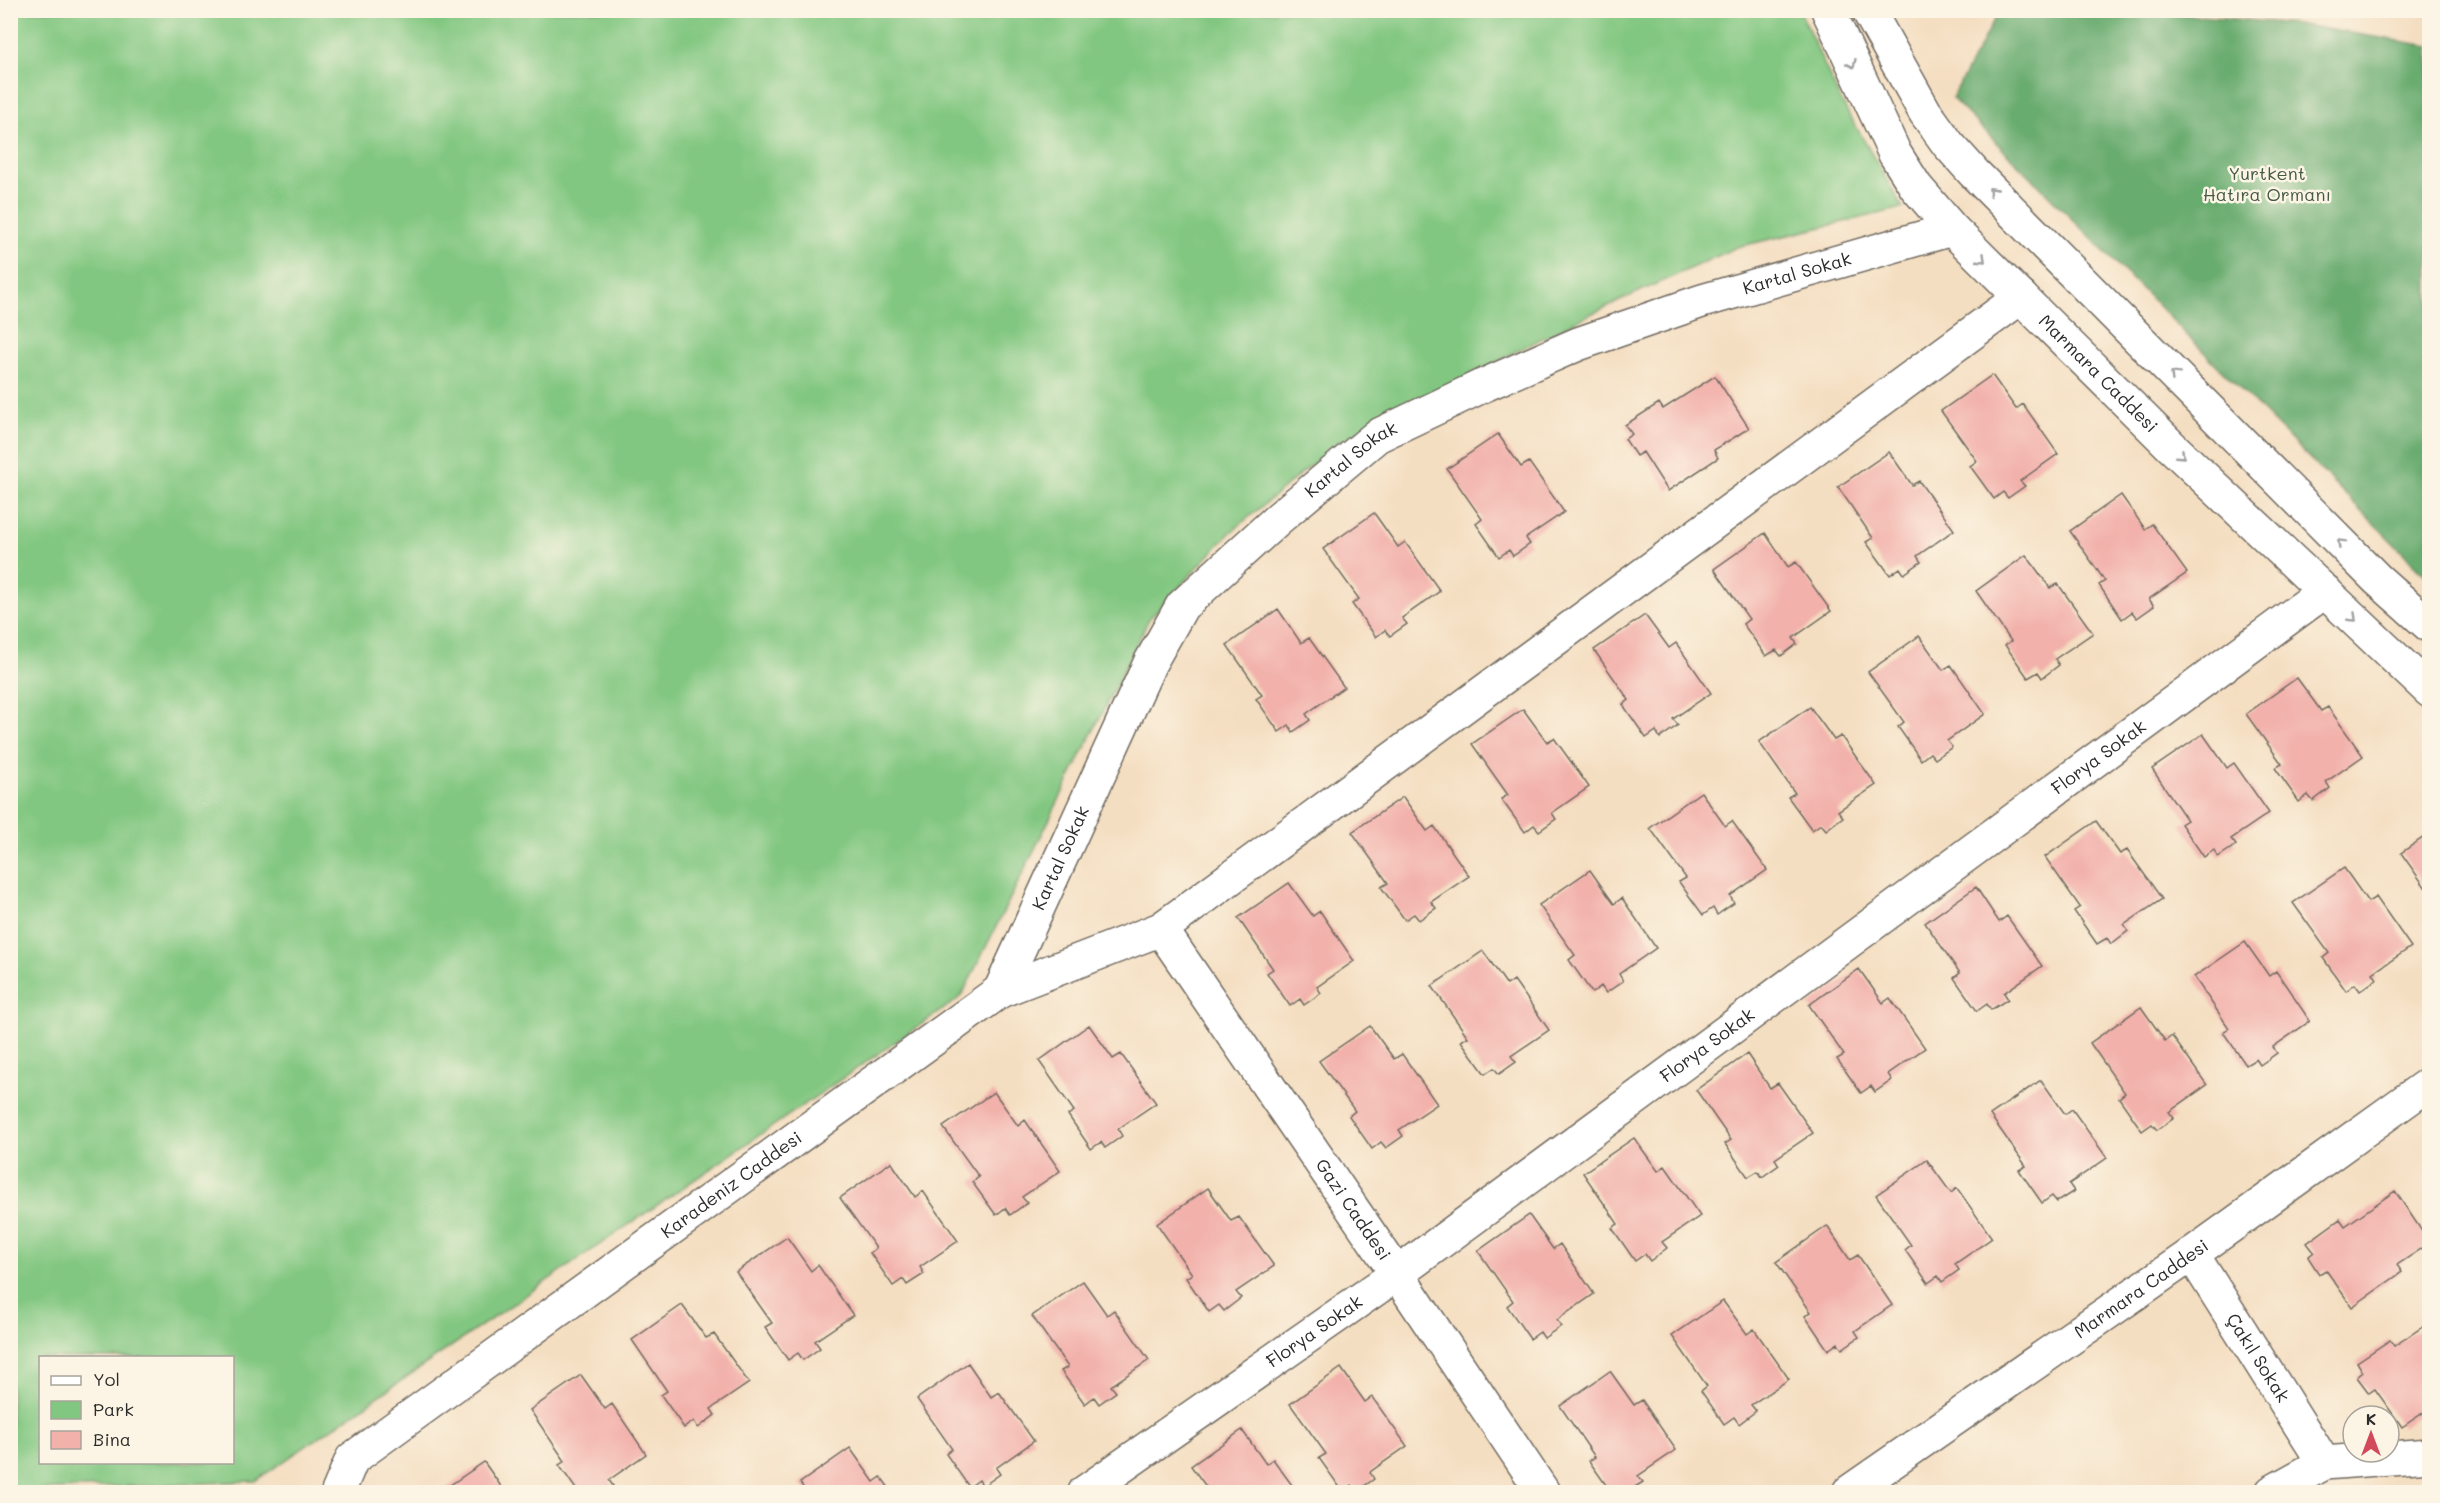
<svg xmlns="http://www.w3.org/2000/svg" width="2440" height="1503" font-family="Mali,sans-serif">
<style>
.green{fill:#82c781;stroke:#567956;stroke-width:1.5;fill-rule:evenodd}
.forest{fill:#69ac6f;stroke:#4a6c4d;stroke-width:1.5}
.building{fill:#f2b1ab}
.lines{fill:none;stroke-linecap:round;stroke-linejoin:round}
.minor-casing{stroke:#716a60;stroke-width:36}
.tertiary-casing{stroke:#716a60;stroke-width:36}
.minor{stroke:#fff;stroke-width:33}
.tertiary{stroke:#fff;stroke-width:33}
.oneway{stroke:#a0a0a0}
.labels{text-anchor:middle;stroke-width:5;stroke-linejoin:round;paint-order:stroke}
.park-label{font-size:18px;fill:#455a45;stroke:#fcf5e5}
.street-label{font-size:18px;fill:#2b2b2b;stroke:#fcf5e5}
</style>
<rect width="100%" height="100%" fill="#fcf5e5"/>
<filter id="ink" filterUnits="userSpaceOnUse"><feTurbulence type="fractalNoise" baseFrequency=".0167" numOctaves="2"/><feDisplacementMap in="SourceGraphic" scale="12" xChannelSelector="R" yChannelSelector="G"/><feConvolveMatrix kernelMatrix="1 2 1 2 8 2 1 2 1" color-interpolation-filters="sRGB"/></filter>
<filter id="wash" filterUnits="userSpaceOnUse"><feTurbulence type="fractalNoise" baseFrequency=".008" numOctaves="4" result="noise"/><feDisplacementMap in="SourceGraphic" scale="24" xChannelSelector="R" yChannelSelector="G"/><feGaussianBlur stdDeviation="1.35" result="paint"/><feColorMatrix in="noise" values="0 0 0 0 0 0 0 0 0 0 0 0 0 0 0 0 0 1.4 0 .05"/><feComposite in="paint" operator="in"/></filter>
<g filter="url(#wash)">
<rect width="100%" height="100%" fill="#f4dec1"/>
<!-- green -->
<path class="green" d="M 10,11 L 1800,11 L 1839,97 L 1903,208 L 1737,247 L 1582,318 L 1339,442 L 1230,533 L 1149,619 L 961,997 L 255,1481 L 11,1491 ZM 40,1358 L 232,1358 L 232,1462 L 40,1462 Z"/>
<!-- forest -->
<path class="forest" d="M 1999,11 L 2140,11 L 2296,24 L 2429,46 L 2429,579 L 1952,98 Z"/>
<g id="blocks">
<!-- building -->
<path class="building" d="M 1992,375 L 2016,409 L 2023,404 L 2058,454 L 2020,481 L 2025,486 L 2008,498 L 2003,492 L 1994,499 L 1970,466 L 1977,461 L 1941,411 Z
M 1715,376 L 1749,428 L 1714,450 L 1718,458 L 1668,491 L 1643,452 L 1636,456 L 1625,439 L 1632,434 L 1625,425 L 1659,403 L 1663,409 Z
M 1498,434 L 1521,467 L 1529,462 L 1564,512 L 1526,538 L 1530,544 L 1513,556 L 1509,550 L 1499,557 L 1476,524 L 1482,519 L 1447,469 Z
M 1889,452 L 1912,485 L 1919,481 L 1954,530 L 1917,556 L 1921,562 L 1904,574 L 1900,568 L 1890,575 L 1866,542 L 1873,538 L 1838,487 Z
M 2121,495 L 2145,529 L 2152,524 L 2187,573 L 2149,599 L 2154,606 L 2137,618 L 2132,612 L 2122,619 L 2099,585 L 2105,581 L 2070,531 Z
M 1374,513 L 1398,547 L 1405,542 L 1440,591 L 1402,618 L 1407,624 L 1390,636 L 1385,630 L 1376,637 L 1352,604 L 1359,599 L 1323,549 Z
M 1765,533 L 1788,567 L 1796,562 L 1831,611 L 1793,638 L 1797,644 L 1781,656 L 1776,650 L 1766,656 L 1743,624 L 1749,619 L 1714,569 Z
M 2026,555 L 2050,588 L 2058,584 L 2093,633 L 2055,659 L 2059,665 L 2042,678 L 2038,672 L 2028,678 L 2005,645 L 2011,641 L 1976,591 Z
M 1278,609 L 1301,643 L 1309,638 L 1344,687 L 1306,714 L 1310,720 L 1293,732 L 1289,725 L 1279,732 L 1256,699 L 1262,695 L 1227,645 Z
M 1645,615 L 1669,648 L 1676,643 L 1711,693 L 1673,719 L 1678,725 L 1660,738 L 1656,731 L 1646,738 L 1623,705 L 1629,700 L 1594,650 Z
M 1919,636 L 1943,670 L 1951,665 L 1985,714 L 1947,741 L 1952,747 L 1935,759 L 1930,753 L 1921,760 L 1898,727 L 1904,722 L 1868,672 Z
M 2297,678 L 2321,711 L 2328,707 L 2363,756 L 2326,782 L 2330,788 L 2313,801 L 2308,795 L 2299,802 L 2275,768 L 2282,764 L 2246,714 Z
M 1810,707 L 1834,740 L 1841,736 L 1876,785 L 1838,811 L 1843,817 L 1826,830 L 1821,824 L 1812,830 L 1788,797 L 1795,793 L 1759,742 Z
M 1523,709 L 1547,742 L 1554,738 L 1589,787 L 1552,813 L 1556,819 L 1539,831 L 1534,825 L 1525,832 L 1501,799 L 1508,795 L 1472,744 Z
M 2203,734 L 2227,768 L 2234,763 L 2269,813 L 2231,839 L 2236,845 L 2218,857 L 2214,850 L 2204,857 L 2181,824 L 2187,820 L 2152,769 Z
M 1701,792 L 1725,826 L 1732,821 L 1767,870 L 1730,896 L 1734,903 L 1717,915 L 1713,908 L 1703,915 L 1679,882 L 1686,878 L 1650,828 Z
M 1403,797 L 1427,831 L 1434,826 L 1469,876 L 1431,902 L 1436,908 L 1419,920 L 1414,914 L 1405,920 L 1381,887 L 1388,883 L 1352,832 Z
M 2096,821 L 2120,854 L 2127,850 L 2162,899 L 2124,925 L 2128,931 L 2111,944 L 2107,938 L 2097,944 L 2074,911 L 2080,907 L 2045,857 Z
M 2430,833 L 2430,894 L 2401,853 Z
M 2344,868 L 2368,902 L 2376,897 L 2411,947 L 2373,973 L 2377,979 L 2360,991 L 2355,984 L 2346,991 L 2323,958 L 2329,953 L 2293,903 Z
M 1590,870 L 1614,904 L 1622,898 L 1656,948 L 1619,974 L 1623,981 L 1606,993 L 1601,986 L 1592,993 L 1569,960 L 1575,955 L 1539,905 Z
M 1289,883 L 1313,916 L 1320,911 L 1354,961 L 1317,987 L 1321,993 L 1304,1005 L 1300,999 L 1290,1006 L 1267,973 L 1273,969 L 1238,918 Z
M 1976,887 L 1999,922 L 2007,916 L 2042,966 L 2004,993 L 2008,999 L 1991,1010 L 1987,1004 L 1977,1011 L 1954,978 L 1960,973 L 1925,923 Z
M 2245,942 L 2269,976 L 2276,971 L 2310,1021 L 2273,1047 L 2277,1053 L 2260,1065 L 2256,1059 L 2246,1065 L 2223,1032 L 2229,1028 L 2194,977 Z
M 1483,951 L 1507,985 L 1514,980 L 1549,1030 L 1511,1056 L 1516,1062 L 1499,1074 L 1494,1068 L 1485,1074 L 1461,1041 L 1468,1037 L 1432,986 Z
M 1859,969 L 1883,1003 L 1890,998 L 1925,1048 L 1888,1074 L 1892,1080 L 1875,1092 L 1871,1086 L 1861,1093 L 1837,1059 L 1844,1055 L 1809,1005 Z
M 2141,1007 L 2165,1041 L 2172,1036 L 2207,1085 L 2169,1112 L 2174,1118 L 2157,1130 L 2152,1124 L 2142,1131 L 2119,1098 L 2125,1093 L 2090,1043 Z
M 1089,1025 L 1113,1059 L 1121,1054 L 1156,1103 L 1118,1129 L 1122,1136 L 1105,1148 L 1101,1142 L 1091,1149 L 1068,1115 L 1074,1111 L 1039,1061 Z
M 1370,1026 L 1394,1059 L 1402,1054 L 1437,1104 L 1399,1130 L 1403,1136 L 1386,1148 L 1381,1142 L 1372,1149 L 1349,1116 L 1355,1111 L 1319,1061 Z
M 1747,1054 L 1770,1088 L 1778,1083 L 1813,1133 L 1775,1159 L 1779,1165 L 1762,1177 L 1758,1171 L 1748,1177 L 1725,1144 L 1731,1140 L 1696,1090 Z
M 2041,1080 L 2065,1114 L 2072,1109 L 2107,1158 L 2069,1184 L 2074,1191 L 2057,1202 L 2052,1196 L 2042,1203 L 2019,1170 L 2026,1166 L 1990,1115 Z
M 994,1092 L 1018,1126 L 1025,1120 L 1060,1171 L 1022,1197 L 1027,1203 L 1010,1215 L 1005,1208 L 996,1215 L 972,1182 L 979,1177 L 943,1127 Z
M 1634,1138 L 1658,1171 L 1665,1166 L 1700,1216 L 1662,1242 L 1667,1248 L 1650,1261 L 1645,1254 L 1635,1261 L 1612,1228 L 1618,1224 L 1583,1173 Z
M 1927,1160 L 1951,1193 L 1957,1188 L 1992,1238 L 1955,1264 L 1959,1270 L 1942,1282 L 1938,1276 L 1928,1283 L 1905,1250 L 1911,1245 L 1876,1195 Z
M 891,1162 L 915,1197 L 923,1191 L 958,1241 L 920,1267 L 924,1274 L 907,1285 L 903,1279 L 893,1286 L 870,1253 L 876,1248 L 840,1198 Z
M 1208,1188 L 1231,1221 L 1239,1217 L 1274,1266 L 1236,1292 L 1241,1298 L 1224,1311 L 1219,1305 L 1209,1312 L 1186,1278 L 1192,1274 L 1157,1224 Z
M 2395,1191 L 2430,1243 L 2397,1265 L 2402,1272 L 2352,1307 L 2326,1270 L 2319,1274 L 2308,1257 L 2314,1252 L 2307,1243 L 2340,1219 L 2345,1226 Z
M 1529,1215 L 1553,1249 L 1560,1244 L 1594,1294 L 1557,1320 L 1561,1326 L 1544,1338 L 1540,1332 L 1530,1339 L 1507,1306 L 1513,1301 L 1478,1251 Z
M 1827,1226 L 1850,1260 L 1858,1255 L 1892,1305 L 1855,1331 L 1859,1337 L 1842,1349 L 1838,1343 L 1828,1350 L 1805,1316 L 1811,1312 L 1776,1262 Z
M 787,1237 L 811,1271 L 818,1265 L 853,1315 L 815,1341 L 820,1348 L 803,1360 L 798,1353 L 788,1360 L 765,1327 L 772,1323 L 736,1272 Z
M 1083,1281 L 1107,1315 L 1114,1310 L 1149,1360 L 1111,1386 L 1116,1392 L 1099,1404 L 1094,1397 L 1085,1404 L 1061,1371 L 1068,1367 L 1032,1316 Z
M 1723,1301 L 1747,1334 L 1754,1329 L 1789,1379 L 1751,1405 L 1756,1411 L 1739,1424 L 1734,1417 L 1724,1424 L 1701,1391 L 1707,1386 L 1672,1336 Z
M 682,1305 L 706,1338 L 714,1334 L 749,1383 L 711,1409 L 715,1415 L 698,1428 L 694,1421 L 684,1428 L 661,1395 L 667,1391 L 632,1340 Z
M 2430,1322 L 2430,1408 L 2402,1427 L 2375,1389 L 2369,1393 L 2357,1377 L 2363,1372 L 2357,1362 L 2390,1340 L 2394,1346 Z
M 968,1363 L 991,1397 L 999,1392 L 1034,1441 L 996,1468 L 1000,1474 L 983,1486 L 979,1480 L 969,1487 L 946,1454 L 952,1449 L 917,1399 Z
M 1341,1368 L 1365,1402 L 1372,1397 L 1407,1446 L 1370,1472 L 1374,1479 L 1357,1491 L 1352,1485 L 1343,1492 L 1319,1458 L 1326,1454 L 1290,1404 Z
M 1610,1371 L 1634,1405 L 1642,1400 L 1676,1450 L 1638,1476 L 1643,1482 L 1627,1492 L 1622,1487 L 1611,1492 L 1589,1461 L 1595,1457 L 1560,1406 Z
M 581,1375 L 605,1409 L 612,1404 L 646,1454 L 609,1480 L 613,1486 L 604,1492 L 578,1492 L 559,1465 L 565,1461 L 530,1410 Z
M 1242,1430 L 1266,1464 L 1273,1459 L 1297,1492 L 1210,1492 L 1191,1466 Z
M 850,1448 L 874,1482 L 881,1477 L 892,1492 L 806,1492 L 800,1483 Z
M 484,1462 L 505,1492 L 440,1492 Z"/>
</g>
</g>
<g filter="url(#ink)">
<use href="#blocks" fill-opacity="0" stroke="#716a60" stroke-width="1.5"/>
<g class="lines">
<!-- minor casing -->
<g class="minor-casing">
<g id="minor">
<path id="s1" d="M 1161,929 L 1397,1274 L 1543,1492"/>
<path id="s2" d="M 1000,991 L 1150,663 L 1182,606 L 1279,518 L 1377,436 L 1482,386 L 1578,344 L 1702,301 L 1952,229"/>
<path id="s3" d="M 2192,1254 L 2324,1463"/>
<path id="s4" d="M 338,1492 L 352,1459 L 1000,991 L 1161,929 L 2021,297"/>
<path id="s5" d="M 1085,1492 L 1397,1274 L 2325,591"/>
<path id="s6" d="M 1849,1492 L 2192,1254 L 2430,1083"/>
<path d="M 2272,1492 L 2324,1463 L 2430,1455"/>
</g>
</g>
<!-- tertiary casing -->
<g class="tertiary-casing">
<g id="tertiary">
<path id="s7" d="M 1828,10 L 1895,154 L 1916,187 L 1952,229 L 2172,447 L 2430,691"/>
<path d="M 1868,10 L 1925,112 L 1948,144 L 1974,173 L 2377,579 L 2430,626"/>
</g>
</g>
<!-- minor -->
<use href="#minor" class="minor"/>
<!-- tertiary -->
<use href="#tertiary" class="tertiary"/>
</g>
<!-- one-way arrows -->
<defs><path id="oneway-chevron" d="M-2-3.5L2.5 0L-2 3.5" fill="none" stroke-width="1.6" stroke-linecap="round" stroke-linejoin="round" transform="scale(1.5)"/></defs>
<g class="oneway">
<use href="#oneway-chevron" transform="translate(1852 64) rotate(65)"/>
<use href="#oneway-chevron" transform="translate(1992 191) rotate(-134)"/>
<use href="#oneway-chevron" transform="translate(1982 259) rotate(44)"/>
<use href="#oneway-chevron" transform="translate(2174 375) rotate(-135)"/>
<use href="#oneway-chevron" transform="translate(2181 455) rotate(43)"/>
<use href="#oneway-chevron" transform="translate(2341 543) rotate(-135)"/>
<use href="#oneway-chevron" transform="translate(2353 618) rotate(44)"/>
</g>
</g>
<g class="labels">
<!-- park labels -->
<g class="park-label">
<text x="2267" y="180">Yurtkent<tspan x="2267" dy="21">Hatıra Ormanı</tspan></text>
</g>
<!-- street labels -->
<g class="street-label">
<text dy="6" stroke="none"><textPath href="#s2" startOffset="1136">Kartal Sokak</textPath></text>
<text dy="6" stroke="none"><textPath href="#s7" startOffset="459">Marmara Caddesi</textPath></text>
<text dy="6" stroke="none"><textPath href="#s2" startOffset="650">Kartal Sokak</textPath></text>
<text dy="6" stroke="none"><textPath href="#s5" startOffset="1252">Florya Sokak</textPath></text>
<text dy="6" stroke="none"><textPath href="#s2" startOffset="146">Kartal Sokak</textPath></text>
<text dy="6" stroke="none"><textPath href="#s5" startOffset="766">Florya Sokak</textPath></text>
<text dy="6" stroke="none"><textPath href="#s4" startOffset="504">Karadeniz Caddesi</textPath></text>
<text dy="6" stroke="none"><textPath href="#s1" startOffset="340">Gazi Caddesi</textPath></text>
<text dy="6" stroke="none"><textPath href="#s6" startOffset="356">Marmara Caddesi</textPath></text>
<text dy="6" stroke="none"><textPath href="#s5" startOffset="280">Florya Sokak</textPath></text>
<text dy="6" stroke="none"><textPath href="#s3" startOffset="123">Çakıl Sokak</textPath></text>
</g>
</g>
<!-- margin -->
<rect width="2440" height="1503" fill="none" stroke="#fcf5e5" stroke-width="36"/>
<!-- legend -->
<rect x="39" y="1356" width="195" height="108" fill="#fcf5e5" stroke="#a8a49b" stroke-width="1.5"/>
<rect x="51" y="1376" width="30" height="9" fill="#ffffff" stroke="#a8a49b" stroke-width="1.5"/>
<text x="93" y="1386" font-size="18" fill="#2b2b2b">Yol</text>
<rect x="51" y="1401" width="30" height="18" fill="#82c781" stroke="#a8a49b" stroke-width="1.5"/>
<text x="93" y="1416" font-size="18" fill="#2b2b2b">Park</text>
<rect x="51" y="1431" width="30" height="18" fill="#f2b1ab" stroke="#a8a49b" stroke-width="1.5"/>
<text x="93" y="1446" font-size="18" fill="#2b2b2b">Bina</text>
<!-- north arrow -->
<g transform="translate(2371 1434)"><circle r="28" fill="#fcf5e5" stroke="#a8a49b" stroke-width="1.5"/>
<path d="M0-4.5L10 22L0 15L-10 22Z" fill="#d1495b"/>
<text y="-9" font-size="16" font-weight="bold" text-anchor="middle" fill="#2b2b2b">K</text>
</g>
</svg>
